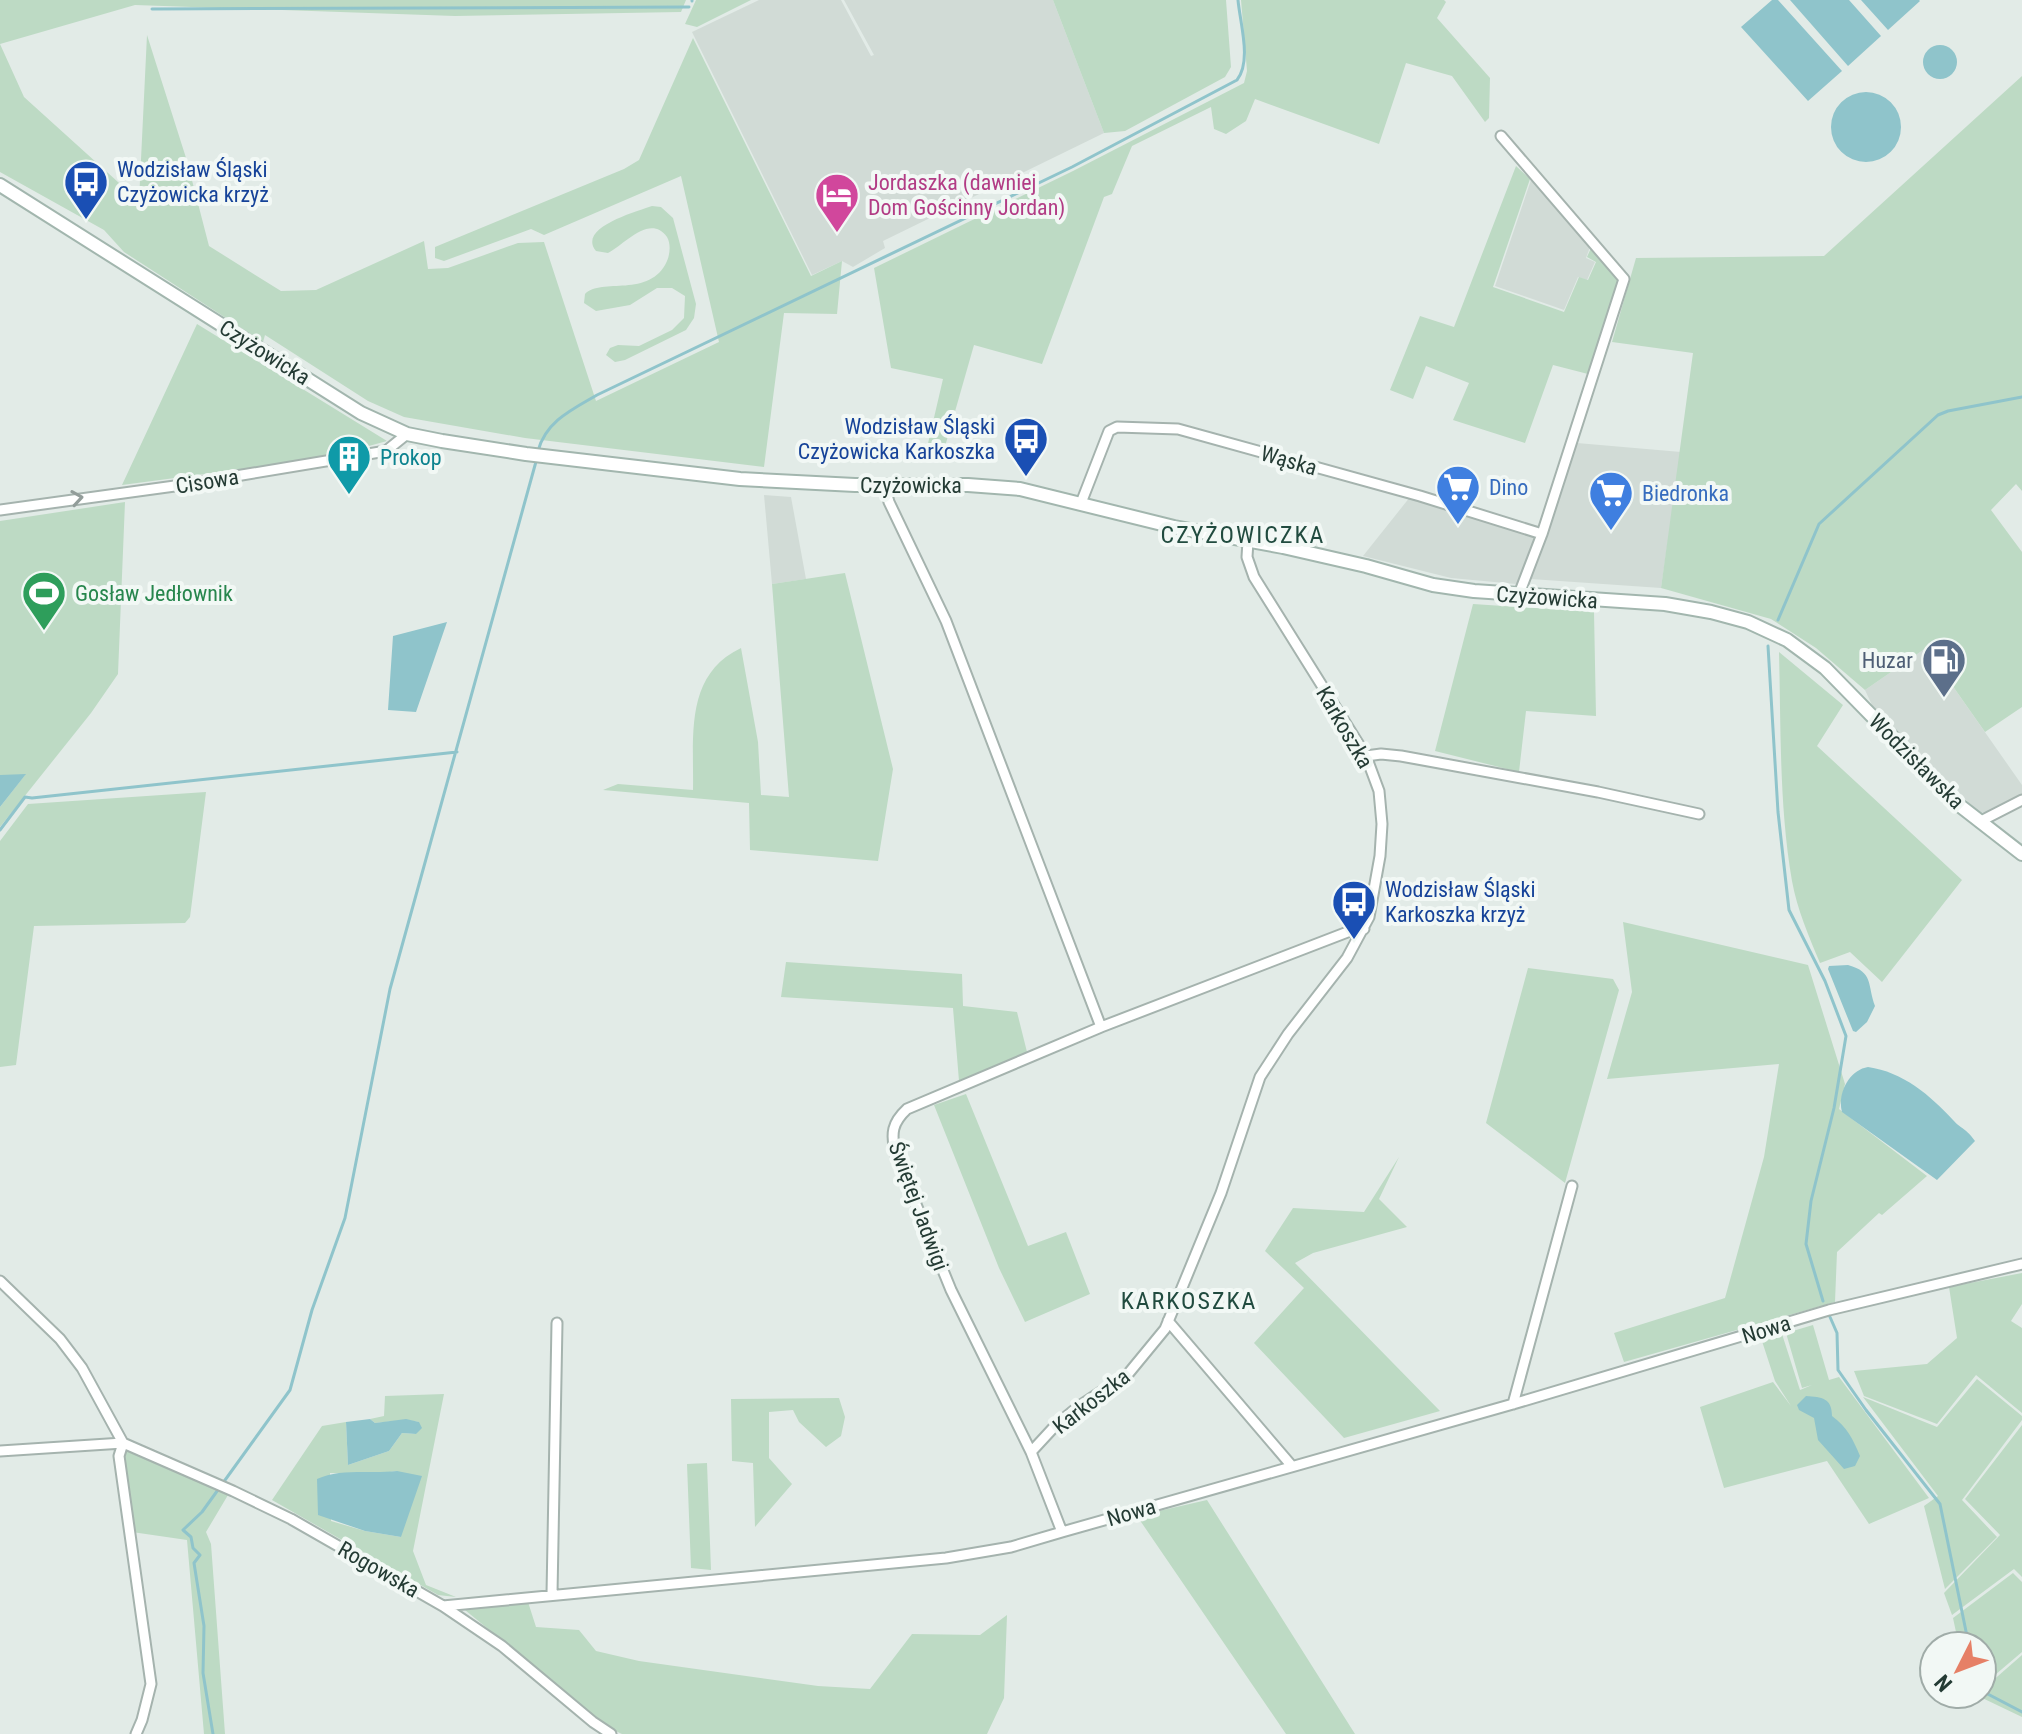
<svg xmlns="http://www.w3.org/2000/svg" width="2022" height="1734" font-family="'Roboto Condensed',sans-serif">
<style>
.built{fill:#d1dbd6}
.green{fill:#bddac4;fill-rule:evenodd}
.water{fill:#8fc4cb}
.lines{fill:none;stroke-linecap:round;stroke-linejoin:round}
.stream{stroke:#8fc4cb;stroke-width:3}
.street-casing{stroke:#a5b3ae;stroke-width:13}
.secondary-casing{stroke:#a2b6ae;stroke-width:16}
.street{stroke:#fff;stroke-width:9}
.secondary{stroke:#fff;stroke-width:12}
.oneway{stroke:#929d9a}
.labels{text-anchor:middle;stroke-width:8;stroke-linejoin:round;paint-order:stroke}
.transit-label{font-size:22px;fill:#164399;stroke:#f2f8f5;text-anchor:start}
.hotel-label{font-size:22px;fill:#b23c85;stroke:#f2f8f5;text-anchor:start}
.street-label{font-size:22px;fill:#243b34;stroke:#f2f8f5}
.culture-label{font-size:22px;fill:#0d838f;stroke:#f2f8f5;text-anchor:start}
.shop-label{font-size:22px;fill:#366cbe;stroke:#f2f8f5;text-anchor:start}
.leisure-label{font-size:22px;fill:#27864d;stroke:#f2f8f5;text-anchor:start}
.service-label{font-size:22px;fill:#4e5e75;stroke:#f2f8f5;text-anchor:end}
.neighbourhood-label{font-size:24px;letter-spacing:2px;fill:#214b3f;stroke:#f2f8f5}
</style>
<rect width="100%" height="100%" fill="#e2ebe7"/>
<!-- built -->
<path class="built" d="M 759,0 L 841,0 L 871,56 L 874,55 L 844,0 L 1053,0 L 1104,133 L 883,241 L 885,248 L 853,267 L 842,261 L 812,275 L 692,32 Z
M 1531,180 L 1590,247 L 1586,258 L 1595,262 L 1587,280 L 1578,277 L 1564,310 L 1495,286 Z
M 1577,443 L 1681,452 L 1661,588 L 1531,579 Z
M 764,495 L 791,497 L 806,579 L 772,584 Z
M 1410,497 L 1534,535 L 1535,542 L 1524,575 L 1516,584 L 1451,578 L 1363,556 Z
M 1926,648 L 2022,785 L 2022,795 L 1988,812 L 1980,813 L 1928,764 L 1872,705 L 1865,690 Z"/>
<!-- green -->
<path class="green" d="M 0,0 L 686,0 L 681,12 L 455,16 L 135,5 L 0,44 L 24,97 L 139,201 L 147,35 L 187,161 L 209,246 L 281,291 L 316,290 L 424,241 L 428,269 L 448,268 L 518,243 L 544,242 L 596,401 L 719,342 L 681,176 L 544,235 L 531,229 L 444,261 L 435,258 L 435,247 L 624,169 L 639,160 L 693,38 L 811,276 L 842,261 L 837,314 L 784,313 L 764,467 L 525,438 L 404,417 L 368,401 L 265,335 L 263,342 L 124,252 L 104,230 L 0,172 Z
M 696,0 L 751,0 L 697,27 L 685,24 Z
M 1053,0 L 1226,0 L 1231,67 L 1225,77 L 1125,131 L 1104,133 Z
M 1241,0 L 1444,0 L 1446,2 L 1437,18 L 1490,78 L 1489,118 L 1485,122 L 1452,76 L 1406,63 L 1379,144 L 1255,99 L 1246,121 L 1226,134 L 1214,129 L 1211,107 L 1132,146 L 1112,194 L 1104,197 L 1042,364 L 974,345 L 942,457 L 926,452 L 943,379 L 891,368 L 874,268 L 1073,171 L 1244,83 L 1247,71 Z
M 2022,76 L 2022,491 L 2016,484 L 1991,510 L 2022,552 L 2022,707 L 1985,732 L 1926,648 L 1865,690 L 1816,648 L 1771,619 L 1661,588 L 1693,353 L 1612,342 L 1636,258 L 1824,256 Z
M 1516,166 L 1530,179 L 1493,287 L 1564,312 L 1579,277 L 1588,280 L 1596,262 L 1587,257 L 1591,248 L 1618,280 L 1588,374 L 1553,365 L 1525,443 L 1453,420 L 1469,383 L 1426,366 L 1413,399 L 1390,390 L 1420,316 L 1454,327 Z
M 652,206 L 661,207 L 673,218 L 696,304 L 694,318 L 686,330 L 625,360 L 615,362 L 606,355 L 610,348 L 618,345 L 639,346 L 672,330 L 684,318 L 685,296 L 672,288 L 657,288 L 630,305 L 596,311 L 584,303 L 585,294 C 601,277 650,299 667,261 C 670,254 671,244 667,237 C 650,213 624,245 608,253 L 596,251 C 577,228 635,212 652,206 Z
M 197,324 L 387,441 L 325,458 L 122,485 Z
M 125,502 L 118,674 L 91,713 L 0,827 L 0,807 L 25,775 L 0,775 L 0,521 Z
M 845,573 L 893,769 L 878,861 L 750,850 L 749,803 L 603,790 L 618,784 L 693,790 C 694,737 684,675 741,648 L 758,742 L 761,795 L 789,797 L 772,584 Z
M 1473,604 L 1594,612 L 1596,716 L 1526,711 L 1519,772 L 1435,751 Z
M 1779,652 L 1843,705 L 1817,746 L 1962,880 L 1882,982 L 1850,952 L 1820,963 C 1809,937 1797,909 1792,881 C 1779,806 1781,728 1779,652 Z
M 206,792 L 190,917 L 185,923 L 34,926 L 16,1065 L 0,1067 L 0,841 L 28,804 Z
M 1623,922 L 1808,965 L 1845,1084 L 1839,1109 L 1927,1176 L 1882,1215 L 1879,1213 L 1837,1252 L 1835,1302 L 1624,1362 L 1614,1333 L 1725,1298 L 1764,1157 L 1779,1064 L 1607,1079 L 1632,992 Z
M 786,962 L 962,974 L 963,1006 L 1017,1012 L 1027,1052 L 959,1081 L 953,1008 L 781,997 Z
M 1528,968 L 1613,979 L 1619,990 L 1565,1183 L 1486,1123 Z
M 966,1094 L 1028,1246 L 1066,1232 L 1090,1294 L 1025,1322 L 999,1268 L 934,1105 Z
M 1399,1157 L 1379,1199 L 1407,1227 L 1313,1253 L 1295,1263 L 1440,1411 L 1344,1438 L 1254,1343 L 1304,1288 L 1265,1251 L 1293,1208 L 1364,1212 Z
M 2022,1273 L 2022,1304 L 2011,1321 L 2022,1328 L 2022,1413 L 1976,1375 L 1937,1424 L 1864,1396 L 1854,1371 L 1927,1364 L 1957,1338 L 1949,1287 Z
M 1813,1325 L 1829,1380 L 1839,1377 L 1929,1498 L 1869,1524 L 1827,1461 L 1724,1488 L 1700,1407 L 1773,1382 L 1791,1406 L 1775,1381 L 1761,1338 L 1782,1334 L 1800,1390 L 1812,1385 L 1802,1388 L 1786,1333 Z
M 1977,1379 L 2022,1416 L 2022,1420 L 1962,1500 L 1997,1537 L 1945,1589 L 1924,1506 L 1938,1496 L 1863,1397 L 1937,1427 Z
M 444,1394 L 413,1551 L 426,1585 L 456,1597 L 438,1595 L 272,1500 L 322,1426 L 346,1422 L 348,1465 L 389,1451 L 402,1433 L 416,1434 L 419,1422 L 406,1420 L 375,1423 L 370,1419 L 384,1416 L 385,1396 ZM 397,1471 L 401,1537 L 365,1531 L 331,1521 L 330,1473 L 376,1474 Z
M 839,1398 L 845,1417 L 841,1436 L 826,1447 L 799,1422 L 793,1410 L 769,1412 L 769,1458 L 792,1484 L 755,1527 L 753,1463 L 732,1461 L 731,1399 Z
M 2022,1425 L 2022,1577 L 2014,1569 L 1952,1615 L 1944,1593 L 2000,1535 L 1965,1499 Z
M 126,1450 L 228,1495 L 206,1532 L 211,1544 L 225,1734 L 204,1734 L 187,1540 L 132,1532 L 124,1457 Z
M 707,1463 L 711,1570 L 691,1568 L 687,1464 Z
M 1207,1500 L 1355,1734 L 1286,1734 L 1137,1516 Z
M 2013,1573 L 2022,1582 L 2022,1652 L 1982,1686 L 1982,1646 L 1959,1646 L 1953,1618 Z
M 528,1602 L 536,1627 L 579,1630 L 596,1651 L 639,1661 L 818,1686 L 870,1689 L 912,1634 L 980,1635 L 1007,1615 L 1004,1698 L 987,1734 L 622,1734 L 607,1727 L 465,1610 Z
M 2022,1655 L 2022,1717 L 1976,1695 L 1982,1694 L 1982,1690 Z"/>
<!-- water -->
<path class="water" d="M 1772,0 L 1778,0 L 1842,71 L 1808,101 L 1741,27 Z
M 1790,0 L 1849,0 L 1881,36 L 1848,66 Z
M 1861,0 L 1919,0 L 1920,1 L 1888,30 Z
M1923 62a17 17 0 1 1 34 0a17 17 0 1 1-34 0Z
M1831 127a35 35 0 1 1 70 0a35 35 0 1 1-70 0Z
M 447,622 L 416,712 L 388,710 L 393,636 Z
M 26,774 L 0,807 L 0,775 Z
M 1848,965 C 1874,972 1867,985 1875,1006 L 1867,1022 L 1856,1032 L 1853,1031 L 1828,969 L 1829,966 Z
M 1868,1067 C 1903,1072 1930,1095 1953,1120 C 1961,1129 1966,1128 1975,1141 L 1937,1180 L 1842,1112 C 1837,1094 1849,1070 1868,1067 Z
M 1806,1396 C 1822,1397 1832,1398 1832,1416 C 1847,1427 1853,1439 1860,1456 L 1855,1466 L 1844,1469 L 1818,1440 L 1814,1418 L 1799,1410 L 1797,1405 Z
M 370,1419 L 375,1423 L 406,1419 L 419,1422 L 422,1428 L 416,1434 L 402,1433 L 389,1451 L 348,1465 L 346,1422 Z
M 397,1471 L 422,1476 L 401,1537 L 365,1531 L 318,1515 L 317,1479 C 340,1468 371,1474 397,1471 Z"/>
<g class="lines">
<!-- stream -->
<path class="stream" d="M 692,1 L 692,0
M 152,9 L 689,7
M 538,451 C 546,421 573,409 597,395 L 1072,167 L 1237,80 C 1252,61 1240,23 1238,0
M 1778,620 L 1819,524 L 1938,415 L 1948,411 L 2022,397
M 1768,646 L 1778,812 L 1789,910 L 1825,981 L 1846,1036 L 1834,1108 L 1811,1201 L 1806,1244 L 1823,1301
M 0,830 L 25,797 L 32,798 L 457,752
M 1830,1317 L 1837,1333 L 1838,1370 L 1866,1410 L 1940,1504 L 1969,1646
M 1982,1691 L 2022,1712
M 213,1734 L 203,1673 L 204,1626 L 194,1563 L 200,1555 L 193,1548 L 191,1537 L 183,1530 L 202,1512 L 290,1390 L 312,1310 L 345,1218 L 390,989 L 537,458"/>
<!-- street casing -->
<g class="street-casing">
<path id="street" d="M 1501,136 L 1624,279 L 1542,534
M 884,484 L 889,502 L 946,621 L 1101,1027 L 1358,928 L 1364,929
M 1081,503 L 1109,431 L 1117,427 L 1178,429 L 1420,496 L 1542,534 L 1519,594
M 0,510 L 182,485 L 386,451 L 407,434
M 1366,756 L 1381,754 L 1401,756 L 1598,792 L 1699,814
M 1979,822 L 2022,800
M 0,1281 L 60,1339 L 82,1368 L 123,1443 L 119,1456 L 151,1684 L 142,1720 L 136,1734
M 1168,1321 L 1291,1465
M 1513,1404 L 1572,1186
M 0,1451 L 123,1443 L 233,1491 L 291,1519 L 443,1606 L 502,1646 L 593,1722 L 611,1734
M 1031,1452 L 951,1290 L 895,1153 C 891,1133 892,1123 907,1109 L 1101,1027
M 1062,1532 L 1513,1404 L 1829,1310 L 2022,1264
M 552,1594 L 557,1323
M 443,1606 L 946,1558 L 1011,1547 L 1062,1532 L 1031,1452 L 1055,1426 L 1078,1407 L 1128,1374 L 1165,1329 L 1221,1193 L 1260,1077 L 1288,1034 L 1347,958 L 1369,917 L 1380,856 L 1382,824 L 1379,791 L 1366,756 L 1254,577 L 1247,557 L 1248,541"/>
</g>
<!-- secondary casing -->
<g class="secondary-casing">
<path id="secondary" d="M 0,185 L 361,413 L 407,434 L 442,441 L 526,454 L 740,479 L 855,485 L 968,485 L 1020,489 L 1174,527 L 1283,547 L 1366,566 L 1433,585 L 1474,591 L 1665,604 L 1711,612 L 1748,622 L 1787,640 L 1825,668 L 1959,805 L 2022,854"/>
</g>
<!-- street -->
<use href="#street" class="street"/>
<!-- secondary -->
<use href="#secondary" class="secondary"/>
</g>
<!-- one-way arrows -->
<defs><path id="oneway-chevron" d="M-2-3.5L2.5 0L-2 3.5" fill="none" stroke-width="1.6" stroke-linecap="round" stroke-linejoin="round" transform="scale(2)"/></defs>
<use class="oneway" href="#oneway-chevron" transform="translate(77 498) rotate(-9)"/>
<!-- icons -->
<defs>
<g id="bus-pin" transform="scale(2.3)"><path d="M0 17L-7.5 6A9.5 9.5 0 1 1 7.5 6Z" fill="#1a4fb4" stroke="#f2f8f5"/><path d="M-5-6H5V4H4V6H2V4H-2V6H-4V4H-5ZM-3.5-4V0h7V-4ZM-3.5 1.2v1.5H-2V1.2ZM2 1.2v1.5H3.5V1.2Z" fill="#fff"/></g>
<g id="hotel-pin" transform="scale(2.3)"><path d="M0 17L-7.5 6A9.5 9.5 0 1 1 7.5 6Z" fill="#d1479c" stroke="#f2f8f5"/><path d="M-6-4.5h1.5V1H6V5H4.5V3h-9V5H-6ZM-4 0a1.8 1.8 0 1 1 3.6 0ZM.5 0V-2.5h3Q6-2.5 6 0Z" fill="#fff"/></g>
<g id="building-pin" transform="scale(2.3)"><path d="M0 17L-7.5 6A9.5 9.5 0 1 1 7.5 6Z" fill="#0f9aa8" stroke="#f2f8f5"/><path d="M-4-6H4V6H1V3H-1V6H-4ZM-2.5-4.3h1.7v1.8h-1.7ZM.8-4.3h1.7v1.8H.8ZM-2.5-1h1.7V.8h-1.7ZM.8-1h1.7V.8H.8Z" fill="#fff"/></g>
<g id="supermarket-pin" transform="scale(2.3)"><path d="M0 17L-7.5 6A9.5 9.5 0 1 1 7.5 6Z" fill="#3f7fe0" stroke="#f2f8f5"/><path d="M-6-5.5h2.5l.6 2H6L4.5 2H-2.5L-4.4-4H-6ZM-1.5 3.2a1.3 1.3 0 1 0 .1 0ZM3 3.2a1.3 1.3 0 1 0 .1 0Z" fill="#fff"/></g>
<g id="stadium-pin" transform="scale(2.3)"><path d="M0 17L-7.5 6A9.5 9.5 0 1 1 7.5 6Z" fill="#2e9e5b" stroke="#f2f8f5"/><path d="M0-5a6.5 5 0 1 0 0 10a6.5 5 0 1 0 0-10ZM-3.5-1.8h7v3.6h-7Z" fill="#fff"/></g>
<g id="fuel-pin" transform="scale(2.3)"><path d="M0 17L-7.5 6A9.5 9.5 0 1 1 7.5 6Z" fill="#5c6f8a" stroke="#f2f8f5"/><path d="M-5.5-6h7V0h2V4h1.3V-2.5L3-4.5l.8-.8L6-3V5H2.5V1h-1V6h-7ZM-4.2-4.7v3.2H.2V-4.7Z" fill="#fff"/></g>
</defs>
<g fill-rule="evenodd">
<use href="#bus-pin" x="86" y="182"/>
<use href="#hotel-pin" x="837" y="195"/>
<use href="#bus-pin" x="1026" y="439"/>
<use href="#building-pin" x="349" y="457"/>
<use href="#supermarket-pin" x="1458" y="487"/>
<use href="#supermarket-pin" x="1611" y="493"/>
<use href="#stadium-pin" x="44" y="593"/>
<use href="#fuel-pin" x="1944" y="660"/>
<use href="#bus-pin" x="1354" y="902"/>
</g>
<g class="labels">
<!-- transit labels -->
<g class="transit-label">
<text x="117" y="177">Wodzisław Śląski<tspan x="117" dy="25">Czyżowicka krzyż</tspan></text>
<text x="995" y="434" text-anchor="end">Wodzisław Śląski<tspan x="995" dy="25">Czyżowicka Karkoszka</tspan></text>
<text x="1385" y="897">Wodzisław Śląski<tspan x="1385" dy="25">Karkoszka krzyż</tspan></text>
</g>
<!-- hotel labels -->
<g class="hotel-label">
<text x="868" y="190">Jordaszka (dawniej<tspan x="868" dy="25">Dom Gościnny Jordan)</tspan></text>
</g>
<!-- street labels -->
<g class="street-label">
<text transform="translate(265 352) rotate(32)" y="8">Czyżowicka</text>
<text transform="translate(1289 460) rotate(16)" y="8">Wąska</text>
<text transform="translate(207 481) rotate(-9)" y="8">Cisowa</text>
<text x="911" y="493">Czyżowicka</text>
<text transform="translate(1547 597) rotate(4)" y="8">Czyżowicka</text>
<text transform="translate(1345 727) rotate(60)" y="8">Karkoszka</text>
<text transform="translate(1917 761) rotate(45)" y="8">Wodzisławska</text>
<text transform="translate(919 1206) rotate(70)" y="8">Świętej Jadwigi</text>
<text transform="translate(1766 1329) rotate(-17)" y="8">Nowa</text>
<text transform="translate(1091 1401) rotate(-38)" y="8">Karkoszka</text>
<text transform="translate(1131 1512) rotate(-16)" y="8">Nowa</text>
<text transform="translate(379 1569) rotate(30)" y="8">Rogowska</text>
</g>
<!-- culture labels -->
<g class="culture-label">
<text x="380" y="465">Prokop</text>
</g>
<!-- shop labels -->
<g class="shop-label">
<text x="1489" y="495">Dino</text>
<text x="1642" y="501">Biedronka</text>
</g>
<!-- leisure labels -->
<g class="leisure-label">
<text x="75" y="601">Gosław Jedłownik</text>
</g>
<!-- service labels -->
<g class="service-label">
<text x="1913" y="668">Huzar</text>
</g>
<!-- neighbourhood labels -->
<g class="neighbourhood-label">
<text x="1243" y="543">CZYŻOWICZKA</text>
<text x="1189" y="1309">KARKOSZKA</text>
</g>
</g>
<!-- north arrow -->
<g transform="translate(1958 1670) rotate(228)"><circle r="38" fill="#f2f8f5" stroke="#a0aca8" stroke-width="2"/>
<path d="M0-6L14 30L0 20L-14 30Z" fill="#e68066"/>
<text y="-12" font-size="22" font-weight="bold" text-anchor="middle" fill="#243b34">N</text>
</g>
</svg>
